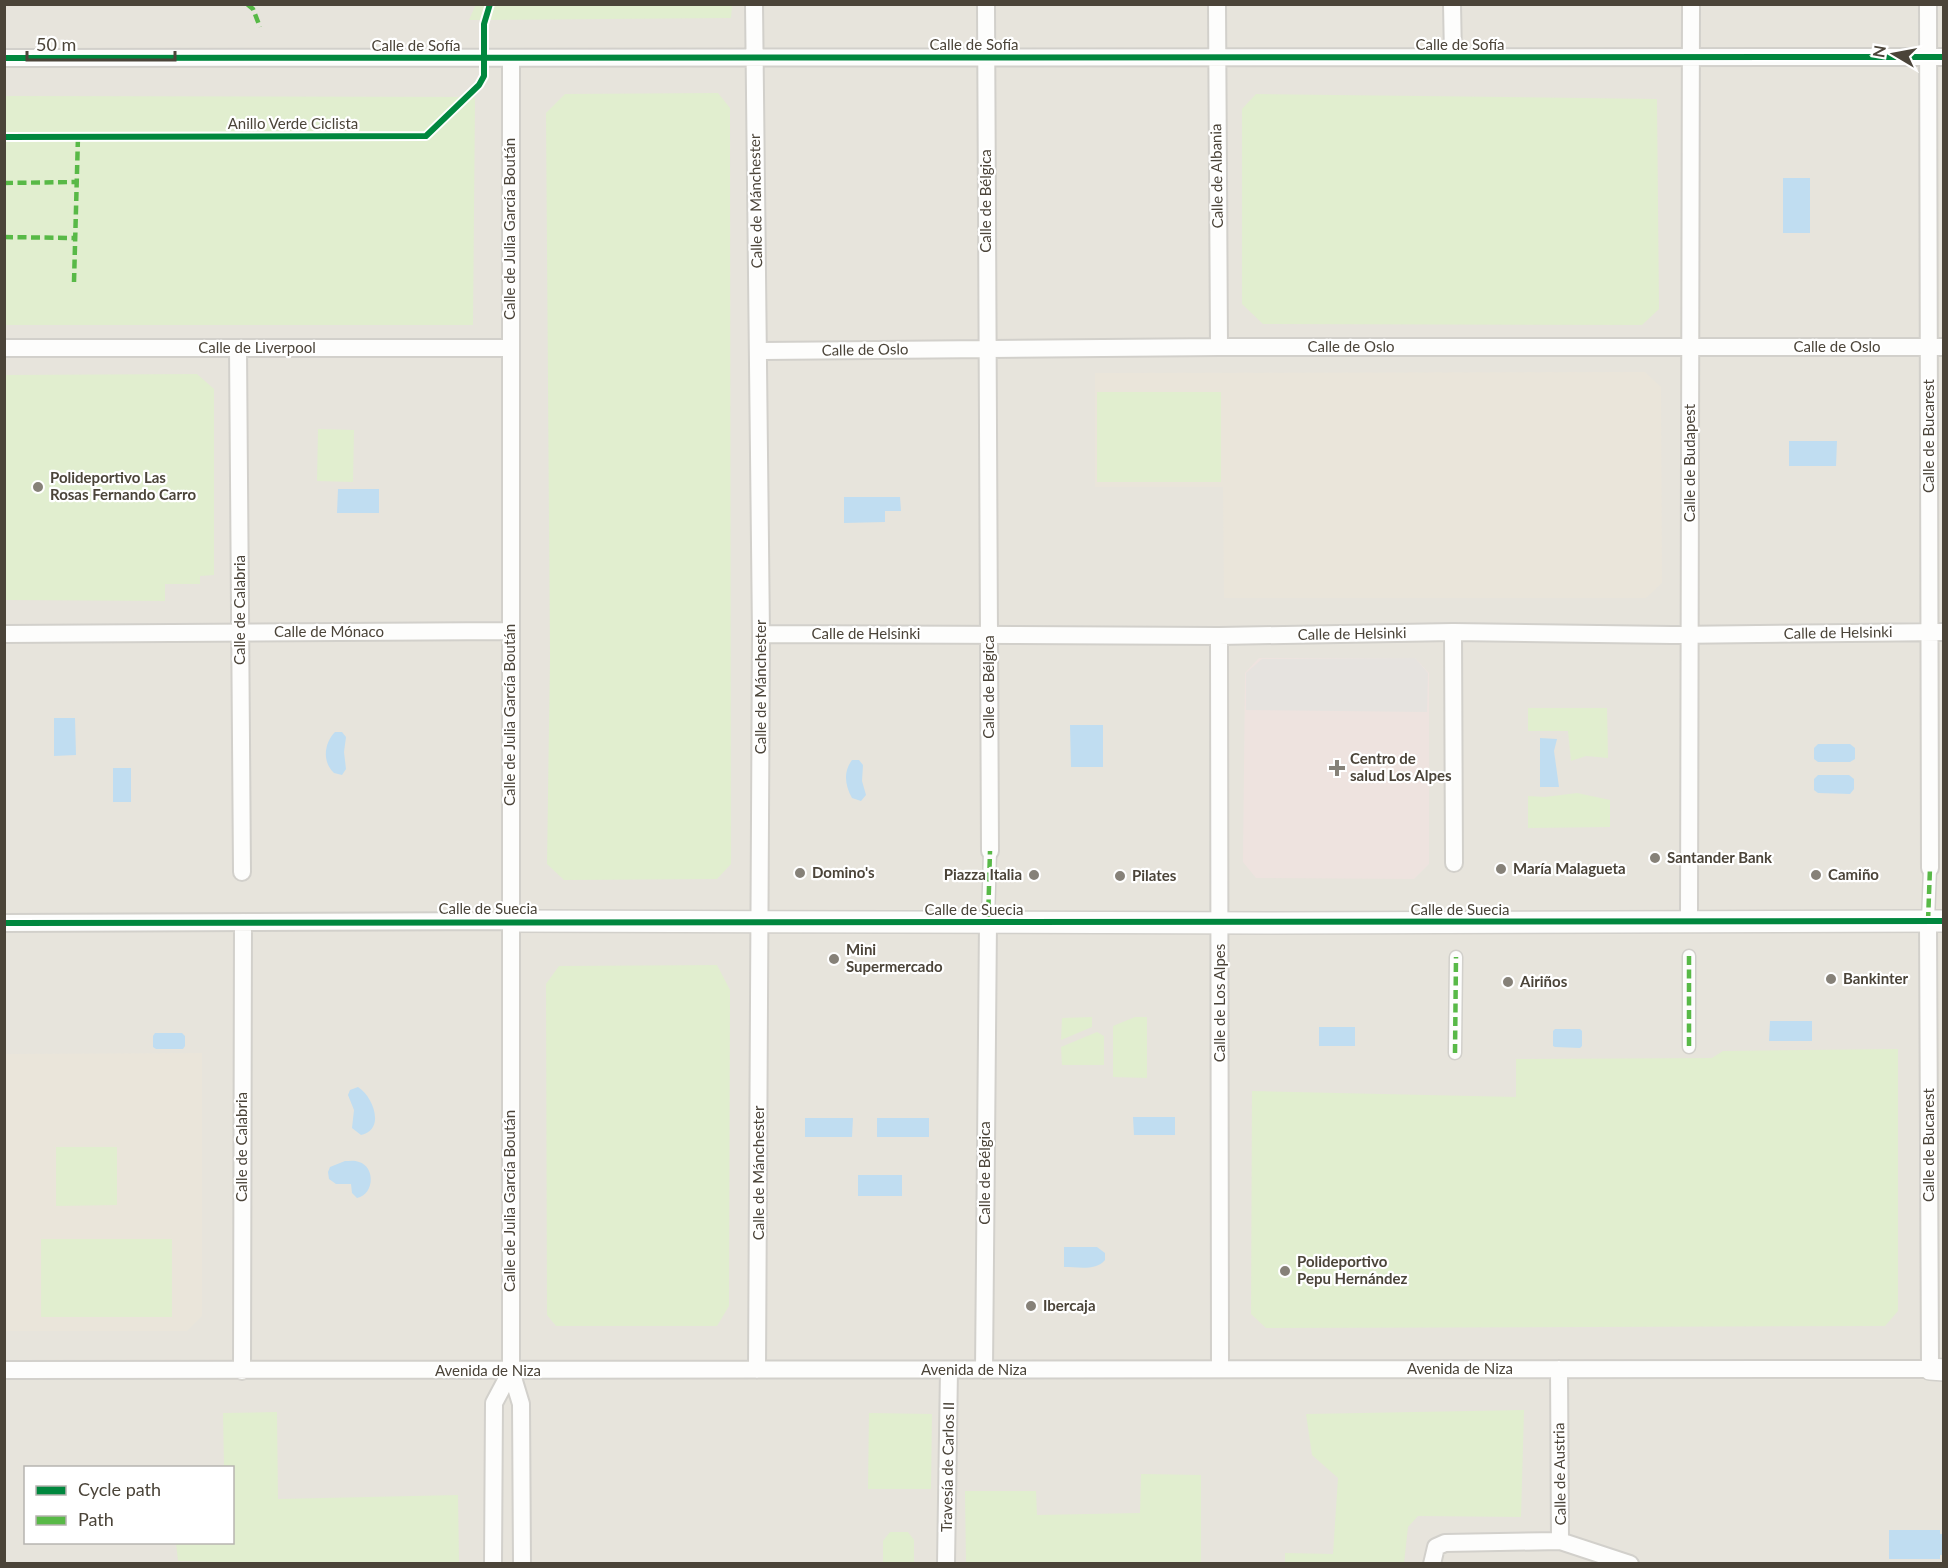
<svg xmlns="http://www.w3.org/2000/svg" width="1948" height="1568" font-family="Lato,sans-serif">
<style>
.residential{fill:#e7e4dc;fill-rule:evenodd}
.education{fill:#eae5da}
.medical{fill:#eee3df}
.green{fill:#e1eecf}
.parking{fill:#e6e3df}
.water{fill:#c0ddf1}
.lines{fill:none;stroke-linecap:round;stroke-linejoin:round}
.pedestrian-casing{stroke:#d2d0cb;stroke-width:15}
.minor-casing{stroke:#d2d0cb;stroke-width:20}
.tertiary-casing{stroke:#d2d0cb;stroke-width:24}
.pedestrian{stroke:#fdfdfc;stroke-width:12}
.minor{stroke:#fdfdfc;stroke-width:16}
.tertiary{stroke:#fdfdfc;stroke-width:21}
.quiet{stroke:#58b947;stroke-width:4.5;stroke-dasharray:9 4.5;stroke-linecap:butt}
.cycleway-casing{stroke:#fff;stroke-width:10}
.cycleway{stroke:#00873e;stroke-width:6}
.poi-dot{fill:#868178;stroke:#fff;stroke-width:2}
.labels{text-anchor:middle;stroke-width:4.5;stroke-linejoin:round;paint-order:stroke}
.street-label{font-size:15px;fill:#4b4439;stroke:#fff}
.poi-label{font-size:15px;font-weight:bold;fill:#4b4439;stroke:#fff;text-anchor:start}
</style>
<rect width="100%" height="100%" fill="#f4f2ee"/>
<!-- residential -->
<path class="residential" d="M 5,5 L 1943,5 L 1943,1563 L 5,1564 ZM 26,1468 L 232,1468 L 232,1542 L 26,1542 Z"/>
<!-- education -->
<path class="education" d="M 1645,372 L 1661,387 L 1662,583 L 1646,598 L 1224,598 L 1223,487 L 1095,487 L 1095,373 Z
M 202,1053 L 202,1316 L 187,1331 L 5,1331 L 4,1054 Z"/>
<!-- medical -->
<path class="medical" d="M 1259,658 L 1415,658 L 1429,673 L 1429,864 L 1414,879 L 1256,878 L 1243,862 L 1245,673 Z"/>
<!-- green -->
<path class="green" d="M 476,4 L 732,5 L 731,18 L 469,20 Z
M 718,93 L 730,108 L 731,864 L 717,879 L 564,880 L 547,864 L 550,657 L 546,113 L 565,94 Z
M 1256,94 L 1657,99 L 1659,309 L 1642,325 L 1263,324 L 1242,304 L 1242,109 Z
M 5,96 L 475,97 L 473,325 L 5,325 Z
M 197,374 L 214,389 L 214,575 L 200,576 L 200,584 L 165,584 L 165,601 L 5,600 L 5,375 Z
M 1097,392 L 1221,392 L 1221,482 L 1097,482 Z
M 318,429 L 354,430 L 353,482 L 317,481 Z
M 1528,708 L 1607,708 L 1608,758 L 1586,756 L 1571,761 L 1568,731 L 1528,731 Z
M 1577,793 L 1610,800 L 1610,827 L 1528,828 L 1528,796 L 1545,797 Z
M 717,965 L 730,990 L 729,1306 L 717,1326 L 556,1326 L 547,1315 L 546,984 L 559,966 Z
M 1092,1017 L 1092,1027 L 1061,1040 L 1062,1018 Z
M 1135,1017 L 1147,1017 L 1147,1078 L 1113,1077 L 1113,1026 Z
M 1097,1032 L 1104,1036 L 1104,1065 L 1062,1065 L 1061,1047 Z
M 1898,1049 L 1898,1311 L 1885,1326 L 1266,1328 L 1251,1314 L 1252,1091 L 1516,1097 L 1516,1059 L 1712,1058 L 1723,1051 Z
M 56,1147 L 117,1147 L 117,1205 L 56,1206 Z
M 41,1239 L 172,1239 L 172,1317 L 41,1317 Z
M 1524,1410 L 1521,1517 L 1418,1516 L 1408,1527 L 1404,1563 L 1285,1563 L 1285,1553 L 1333,1554 L 1338,1478 L 1312,1455 L 1306,1414 Z
M 277,1412 L 278,1499 L 458,1495 L 459,1563 L 251,1563 L 178,1561 L 176,1543 L 232,1542 L 232,1468 L 224,1467 L 223,1413 Z
M 869,1413 L 932,1414 L 931,1489 L 868,1489 Z
M 1141,1474 L 1201,1475 L 1201,1563 L 966,1563 L 965,1491 L 1036,1491 L 1037,1515 L 1140,1513 Z
M 890,1532 L 908,1532 L 914,1540 L 914,1563 L 883,1563 L 883,1541 Z"/>
<!-- parking -->
<path class="parking" d="M 1415,658 L 1428,673 L 1427,712 L 1246,710 L 1246,673 L 1262,659 Z"/>
<!-- water -->
<path class="water" d="M 1783,178 L 1810,178 L 1810,233 L 1783,233 Z
M 1789,441 L 1837,441 L 1836,466 L 1789,466 Z
M 338,489 L 379,489 L 379,513 L 337,513 Z
M 844,497 L 900,497 L 901,511 L 885,511 L 885,522 L 844,523 Z
M 54,718 L 75,718 L 76,755 L 54,756 Z
M 1070,725 L 1103,725 L 1103,767 L 1071,767 Z
M 335,732 L 342,732 L 346,737 L 344,752 L 346,769 L 342,775 L 334,773 C 322,762 324,743 335,732 Z
M 1540,738 L 1557,739 L 1554,751 L 1559,787 L 1540,787 Z
M 1818,744 L 1850,744 L 1855,748 L 1855,759 L 1850,762 L 1818,762 L 1814,759 L 1814,748 Z
M 852,760 L 859,760 L 863,765 L 862,781 L 866,795 L 861,801 L 852,798 C 845,785 843,772 852,760 Z
M 113,768 L 131,768 L 131,802 L 113,802 Z
M 1818,775 L 1849,775 L 1854,779 L 1854,789 L 1850,794 L 1818,793 L 1814,790 L 1814,779 Z
M 1770,1021 L 1812,1021 L 1812,1041 L 1769,1041 Z
M 1319,1027 L 1355,1027 L 1355,1046 L 1319,1046 Z
M 1555,1029 L 1580,1029 L 1582,1031 L 1582,1046 L 1580,1048 L 1555,1047 L 1553,1046 L 1553,1031 Z
M 155,1033 L 182,1033 L 185,1036 L 185,1046 L 183,1049 L 156,1049 L 153,1047 L 153,1036 Z
M 358,1087 C 373,1096 386,1130 361,1135 L 352,1128 L 354,1110 L 348,1095 L 350,1090 Z
M 1133,1117 L 1175,1117 L 1175,1135 L 1134,1135 Z
M 805,1118 L 853,1118 L 852,1137 L 805,1137 Z
M 877,1118 L 929,1118 L 929,1137 L 877,1137 Z
M 345,1161 C 349,1161 355,1160 359,1162 C 376,1167 374,1195 357,1198 L 352,1193 L 351,1184 L 336,1184 L 329,1179 L 328,1172 L 330,1167 Z
M 858,1175 L 902,1175 L 902,1196 L 858,1196 Z
M 1064,1247 L 1097,1247 L 1105,1253 L 1105,1260 C 1096,1271 1078,1267 1064,1267 Z
M 1889,1530 L 1940,1530 L 1940,1534 L 1943,1534 L 1943,1555 L 1940,1555 L 1940,1559 L 1889,1559 Z"/>
<g class="lines">
<!-- pedestrian casing -->
<g class="pedestrian-casing">
<path id="pedestrian" d="M 1928,921 L 1930,868
M 988,922 L 990,851
M 1689,956 L 1689,1047
M 1455,1053 L 1456,957"/>
</g>
<!-- minor casing -->
<g class="minor-casing">
<path id="minor" d="M 754,4 L 761,634 L 757,1370
M 986,4 L 990,851
M 1217,4 L 1219,347
M 1452,4 L 1453,57
M 1928,4 L 1930,868
M 4,58 L 1944,57
M 511,59 L 511,1371 L 521,1404 L 522,1564
M 4,348 L 510,348
M 238,348 L 242,872
M 759,351 L 1219,347 L 1944,347
M 1453,632 L 1454,863
M 4,634 L 510,631
M 761,634 L 1219,636 L 1453,632 L 1672,635 L 1944,632
M 1219,636 L 1220,1369
M 1689,922 L 1691,4
M 4,923 L 510,921
M 1559,1369 L 1560,1541 L 1630,1564
M 4,1370 L 1930,1369 L 1928,921
M 984,1370 L 988,922
M 242,1371 L 243,922
M 493,1564 L 494,1403 L 511,1371
M 946,1564 L 949,1370
M 1432,1564 L 1436,1547 L 1445,1543 L 1560,1541"/>
</g>
<!-- tertiary casing -->
<g class="tertiary-casing">
<path id="tertiary" d="M 510,921 L 1271,923 L 1944,921
M 1930,1369 L 1944,1370"/>
</g>
<!-- pedestrian -->
<use href="#pedestrian" class="pedestrian"/>
<!-- minor -->
<use href="#minor" class="minor"/>
<!-- tertiary -->
<use href="#tertiary" class="tertiary"/>
<!-- quiet -->
<path class="quiet" d="M 247,4 L 253,9 L 260,27
M 4,183 L 76,182
M 4,237 L 75,238
M 74,282 L 78,136
M 1928,921 L 1930,868
M 988,922 L 990,851
M 1689,956 L 1689,1047
M 1455,1053 L 1456,957"/>
<!-- cycleway casing -->
<g class="cycleway-casing">
<path id="cycleway" d="M 4,58 L 1944,57
M 4,137 L 426,136 L 479,85 L 484,76 L 484,24 L 490,4
M 4,923 L 1944,921"/>
</g>
<!-- cycleway -->
<use href="#cycleway" class="cycleway"/>
</g>
<!-- markers -->
<g class="poi-dot">
<circle cx="38" cy="487" r="6"/>
<path d="M1334 759h6v6h6v6h-6v6h-6v-6h-6v-6h6z"/>
<circle cx="1655" cy="858" r="6"/>
<circle cx="1501" cy="869" r="6"/>
<circle cx="800" cy="873" r="6"/>
<circle cx="1034" cy="875" r="6"/>
<circle cx="1816" cy="875" r="6"/>
<circle cx="1120" cy="876" r="6"/>
<circle cx="834" cy="959" r="6"/>
<circle cx="1831" cy="979" r="6"/>
<circle cx="1508" cy="982" r="6"/>
<circle cx="1285" cy="1271" r="6"/>
<circle cx="1031" cy="1306" r="6"/>
</g>
<g class="labels">
<!-- street labels -->
<g class="street-label">
<text x="974" y="50">Calle de Sofía</text>
<text x="1460" y="50">Calle de Sofía</text>
<text x="416" y="51">Calle de Sofía</text>
<text x="293" y="129">Anillo Verde Ciclista</text>
<text transform="translate(1217 176) rotate(-91)" y="5">Calle de Albania</text>
<text transform="translate(756 201) rotate(-91)" y="5">Calle de Mánchester</text>
<text transform="translate(986 201) rotate(-90)" y="5">Calle de Bélgica</text>
<text transform="translate(510 229) rotate(-90)" y="5">Calle de Julia García Boután</text>
<text x="1351" y="352">Calle de Oslo</text>
<text x="1837" y="352">Calle de Oslo</text>
<text x="257" y="353">Calle de Liverpool</text>
<text transform="translate(865 350) rotate(-1)" y="5">Calle de Oslo</text>
<text transform="translate(1929 436) rotate(-90)" y="5">Calle de Bucarest</text>
<text transform="translate(1690 463) rotate(-90)" y="5">Calle de Budapest</text>
<text transform="translate(240 610) rotate(-90)" y="5">Calle de Calabria</text>
<text x="329" y="637">Calle de Mónaco</text>
<text transform="translate(1838 633) rotate(-1)" y="5">Calle de Helsinki</text>
<text x="866" y="639">Calle de Helsinki</text>
<text transform="translate(1352 634) rotate(-1)" y="5">Calle de Helsinki</text>
<text transform="translate(761 687) rotate(-90)" y="5">Calle de Mánchester</text>
<text transform="translate(989 687) rotate(-90)" y="5">Calle de Bélgica</text>
<text transform="translate(510 715) rotate(-90)" y="5">Calle de Julia García Boután</text>
<text x="488" y="914">Calle de Suecia</text>
<text x="974" y="915">Calle de Suecia</text>
<text x="1460" y="915">Calle de Suecia</text>
<text transform="translate(1220 1003) rotate(-90)" y="5">Calle de Los Alpes</text>
<text transform="translate(1929 1145) rotate(-90)" y="5">Calle de Bucarest</text>
<text transform="translate(242 1147) rotate(-90)" y="5">Calle de Calabria</text>
<text transform="translate(759 1173) rotate(-90)" y="5">Calle de Mánchester</text>
<text transform="translate(985 1173) rotate(-90)" y="5">Calle de Bélgica</text>
<text transform="translate(510 1201) rotate(-90)" y="5">Calle de Julia García Boután</text>
<text x="1460" y="1374">Avenida de Niza</text>
<text x="974" y="1375">Avenida de Niza</text>
<text x="488" y="1376">Avenida de Niza</text>
<text transform="translate(948 1467) rotate(-89)" y="5">Travesía de Carlos II</text>
<text transform="translate(1560 1474) rotate(-91)" y="5">Calle de Austria</text>
</g>
<!-- poi labels -->
<g class="poi-label">
<text x="50" y="483">Polideportivo Las<tspan x="50" dy="17">Rosas Fernando Carro</tspan></text>
<text x="1350" y="764">Centro de<tspan x="1350" dy="17">salud Los Alpes</tspan></text>
<text x="1667" y="863">Santander Bank</text>
<text x="1513" y="874">María Malagueta</text>
<text x="812" y="878">Domino's</text>
<text x="1022" y="880" text-anchor="end">Piazza Italia</text>
<text x="1828" y="880">Camiño</text>
<text x="1132" y="881">Pilates</text>
<text x="846" y="955">Mini<tspan x="846" dy="17">Supermercado</tspan></text>
<text x="1843" y="984">Bankinter</text>
<text x="1520" y="987">Airiños</text>
<text x="1297" y="1267">Polideportivo<tspan x="1297" dy="17">Pepu Hernández</tspan></text>
<text x="1043" y="1311">Ibercaja</text>
</g>
</g>
<!-- border -->
<rect width="1948" height="1568" fill="none" stroke="#4b4439" stroke-width="12"/>
<!-- legend -->
<rect x="24" y="1466" width="210" height="78" fill="#ffffff" stroke="#b7b4b0" stroke-width="1.5"/>
<rect x="36" y="1486" width="30" height="9" fill="#00873e" stroke="#b7b4b0" stroke-width="1.5"/>
<text x="78" y="1496" font-size="18" fill="#4b4439">Cycle path</text>
<rect x="36" y="1516" width="30" height="9" fill="#58b947" stroke="#b7b4b0" stroke-width="1.5"/>
<text x="78" y="1526" font-size="18" fill="#4b4439">Path</text>
<!-- north arrow -->
<g transform="translate(1894 54) rotate(280)" stroke="#ffffff" stroke-width="4.5" paint-order="stroke">
<path d="M0-4.5L10 22L0 15L-10 22Z" fill="#4b4439"/>
<text y="-9" font-size="16" font-weight="bold" text-anchor="middle" fill="#4b4439">N</text>
</g>
<!-- scale -->
<path d="M27 51v9h148v-9" fill="none" stroke="#4b4439" stroke-width="3"/>
<text x="36" y="51" font-size="18" fill="#4b4439" stroke="#ffffff" stroke-width="4.5" paint-order="stroke">50 m</text>
</svg>
